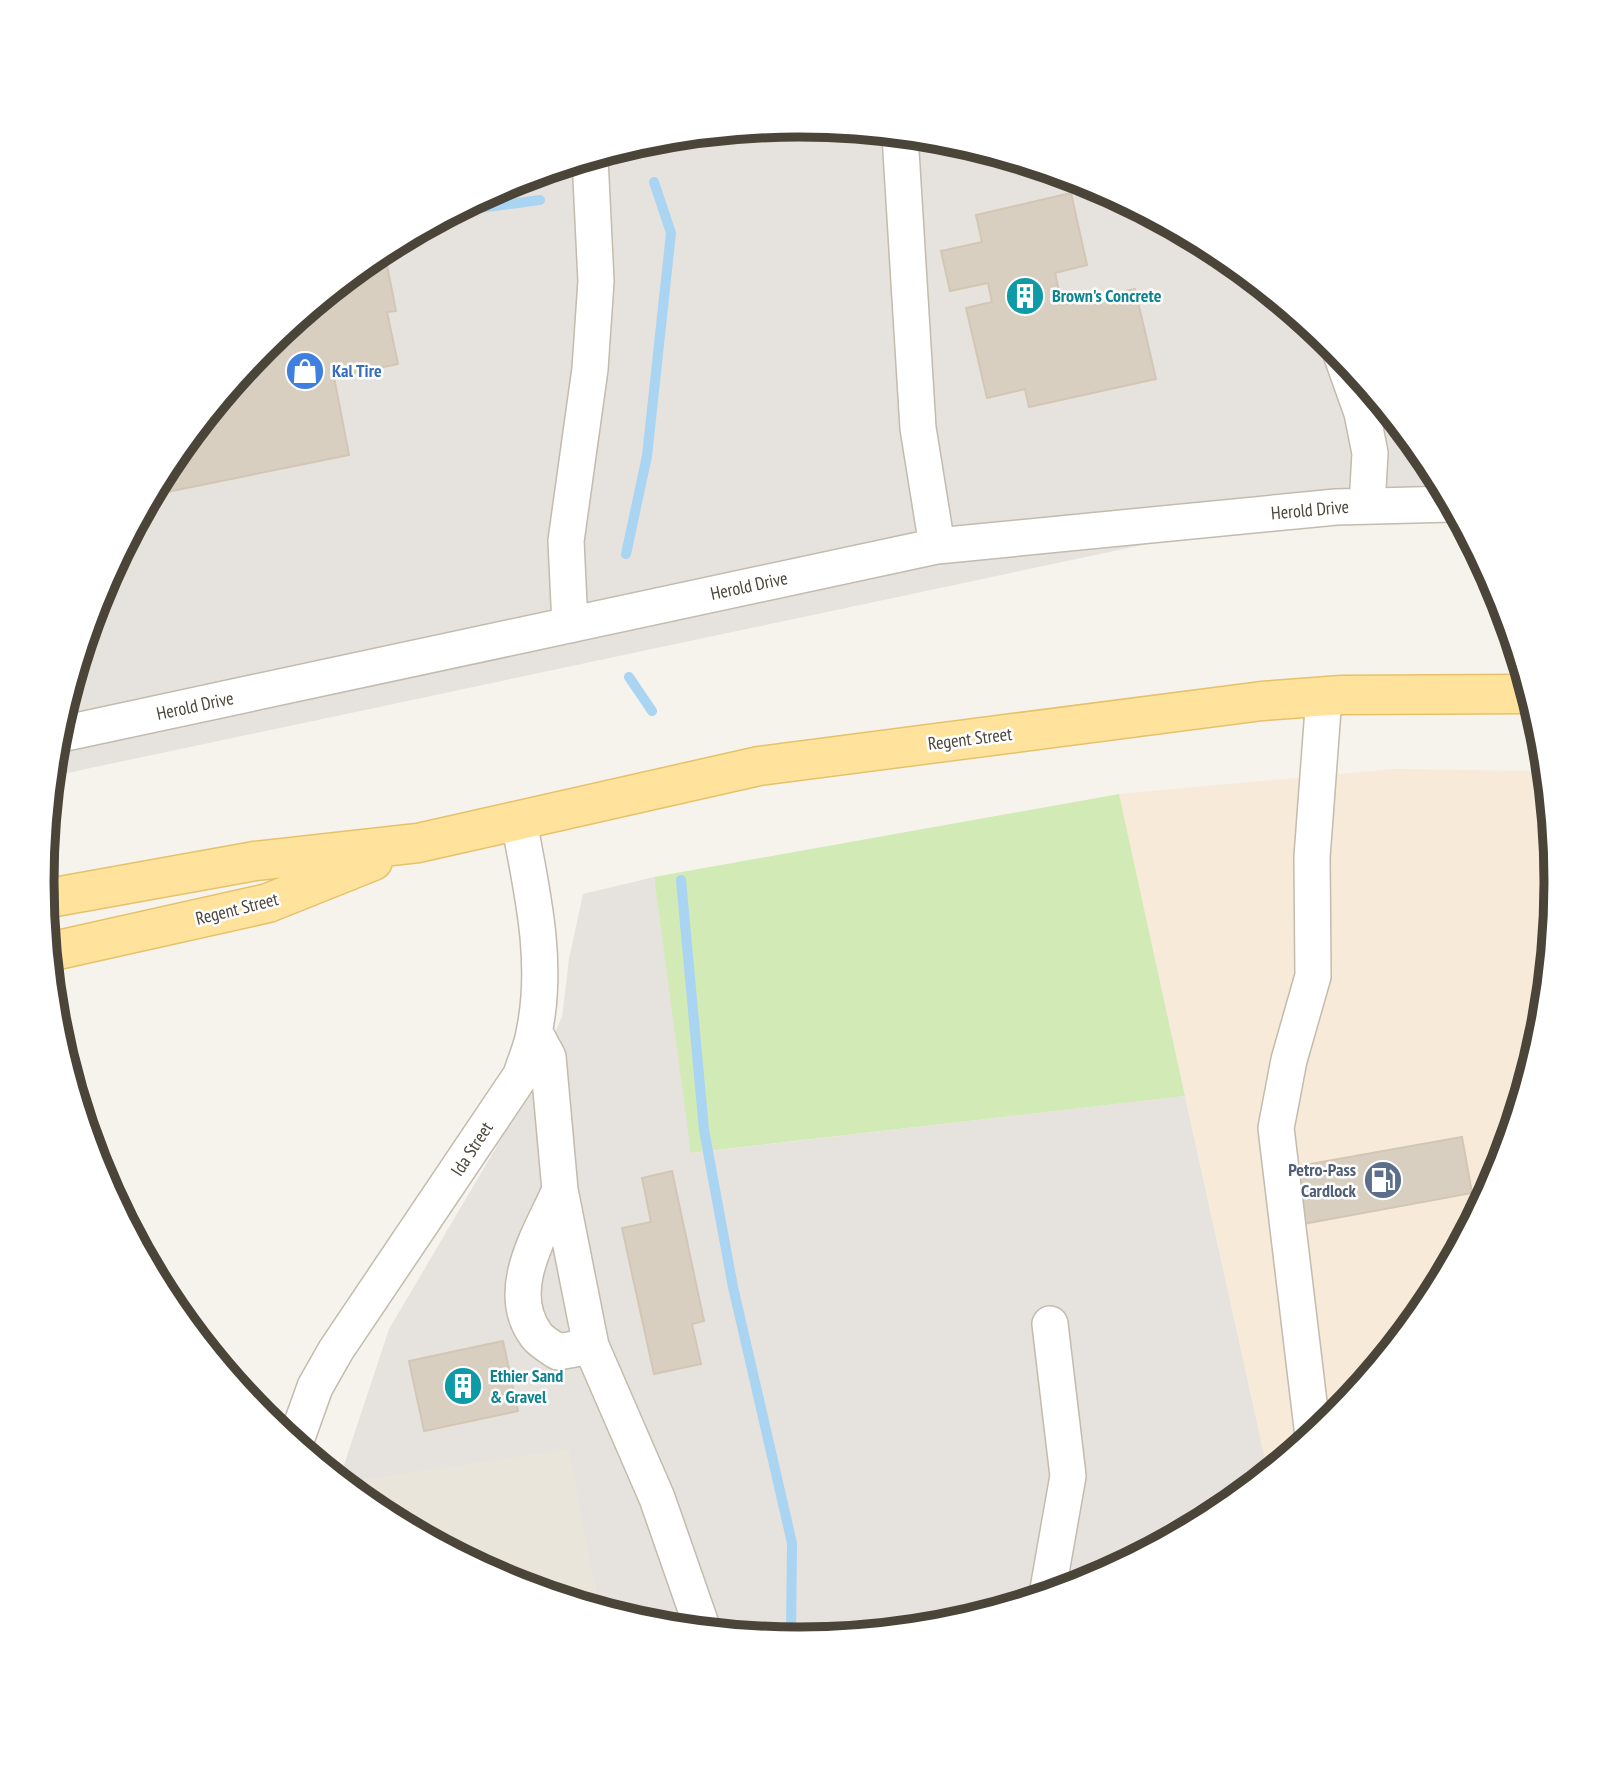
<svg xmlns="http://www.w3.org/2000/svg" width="1599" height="1765" font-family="'PT Sans Narrow',sans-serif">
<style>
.residential{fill:#eae5da}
.commercial{fill:#f7ead8}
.industrial{fill:#e6e2dd}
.green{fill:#d2eab5}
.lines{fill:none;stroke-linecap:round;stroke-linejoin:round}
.stream{stroke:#a9d4f2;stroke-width:10}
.building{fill:#d8cfc1;stroke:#d3c7b4;stroke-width:2}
.minor-casing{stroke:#c2bbae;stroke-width:38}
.major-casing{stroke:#e6c16a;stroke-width:41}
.minor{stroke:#fff;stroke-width:35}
.major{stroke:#ffe39c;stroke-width:38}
.labels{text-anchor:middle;stroke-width:5;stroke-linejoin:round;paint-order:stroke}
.culture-label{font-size:18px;font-weight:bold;fill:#0d838f;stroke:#fff;text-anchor:start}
.shop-label{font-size:18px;font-weight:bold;fill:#366cbe;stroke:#fff;text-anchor:start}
.street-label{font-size:18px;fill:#4b4439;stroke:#fff}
.service-label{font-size:18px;font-weight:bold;fill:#4e5e75;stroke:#fff;text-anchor:end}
.rim{fill:none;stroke:#4b4439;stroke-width:9}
</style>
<rect width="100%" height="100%" fill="#f6f3ec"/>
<!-- residential -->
<path class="residential" d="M 568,1448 L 599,1609 L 509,1582 L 378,1512 L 343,1483 Z"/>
<!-- commercial -->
<path class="commercial" d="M 1394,769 L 1546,771 L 1557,883 L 1542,1031 L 1499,1173 L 1429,1304 L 1335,1418 L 1268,1473 L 1119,794 Z"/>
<!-- industrial -->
<path class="industrial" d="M 800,125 L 948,140 L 1090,183 L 1221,253 L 1335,347 L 1430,462 L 1440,482 L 53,776 L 57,734 L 100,592 L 170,461 L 264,347 L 379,252 L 510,183 L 652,139 Z
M 654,877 L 692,1153 L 1185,1096 L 1268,1473 L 1220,1513 L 1089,1582 L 947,1626 L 799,1640 L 651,1625 L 599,1609 L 568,1449 L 343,1483 L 339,1480 L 389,1329 L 520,1107 L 562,1017 L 569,959 L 583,894 Z"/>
<!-- green -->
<path class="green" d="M 1119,794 L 1185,1096 L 691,1153 L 654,877 Z"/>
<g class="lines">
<!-- stream -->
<path class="stream" d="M 457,211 L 540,200
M 626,554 L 647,456 L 671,233 L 654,182
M 629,677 L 652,711
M 681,880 L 704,1130 L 733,1287 L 792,1543 L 791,1639"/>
</g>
<!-- building -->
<path class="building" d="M 1071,193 L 1087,265 L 1055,273 L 1062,305 L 1135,289 L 1156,379 L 1029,407 L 1025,389 L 987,398 L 966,308 L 992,302 L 988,283 L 950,291 L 941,251 L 982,242 L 976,215 Z
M 384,250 L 396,311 L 387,312 L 398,364 L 334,377 L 349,455 L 152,495 L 170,461 L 264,347 Z
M 1462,1137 L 1472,1193 L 1303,1224 L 1293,1167 Z
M 672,1171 L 704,1321 L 692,1324 L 701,1364 L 654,1374 L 622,1228 L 651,1222 L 642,1178 Z
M 503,1341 L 518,1411 L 424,1431 L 409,1361 Z"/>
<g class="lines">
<!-- minor casing -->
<g class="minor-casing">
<path id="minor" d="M 900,135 L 918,428 L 937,546
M 1341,354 L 1362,413 L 1370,453 L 1367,506
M 570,625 L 566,541 L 590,369 L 596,281 L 590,158
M 57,735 L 937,546 L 1336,507 L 1452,504
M 535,1033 L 548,1057 L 560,1190 L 591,1346 L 657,1498 L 703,1630
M 560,1190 C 541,1233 503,1290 536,1335 C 541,1342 551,1347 558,1352 L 591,1346
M 1313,1436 L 1276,1128 L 1289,1060 L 1313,976 L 1312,857 L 1324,696
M 295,1443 L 315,1387 L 336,1350 L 521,1075 C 525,1061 532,1047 534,1033 C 549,962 532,891 519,822
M 1047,1595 L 1068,1476 L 1050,1324"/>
</g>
<!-- major casing -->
<g class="major-casing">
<path id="major" d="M 44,899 L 255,861 L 418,843 L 759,766 L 1262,701 L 1342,695 L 1530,694
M 49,952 L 268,903 L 373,861"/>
</g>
<!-- minor -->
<use href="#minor" class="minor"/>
<!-- major -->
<use href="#major" class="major"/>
</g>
<!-- icons -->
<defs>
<g id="building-disc" transform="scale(2.0125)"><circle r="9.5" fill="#0f9aa8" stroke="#fff"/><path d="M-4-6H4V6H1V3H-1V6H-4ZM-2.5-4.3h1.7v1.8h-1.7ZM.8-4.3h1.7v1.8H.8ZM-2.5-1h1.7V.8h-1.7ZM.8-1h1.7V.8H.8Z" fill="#fff"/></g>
<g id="shop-disc" transform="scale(2.0125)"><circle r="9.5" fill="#3f7fe0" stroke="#fff"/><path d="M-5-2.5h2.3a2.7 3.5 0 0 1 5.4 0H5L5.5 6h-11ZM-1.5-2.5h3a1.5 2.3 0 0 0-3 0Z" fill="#fff"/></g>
<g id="fuel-disc" transform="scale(2.0125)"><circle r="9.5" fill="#5c6f8a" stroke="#fff"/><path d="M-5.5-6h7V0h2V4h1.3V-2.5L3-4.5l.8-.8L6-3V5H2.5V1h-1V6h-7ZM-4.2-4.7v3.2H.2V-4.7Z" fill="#fff"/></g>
</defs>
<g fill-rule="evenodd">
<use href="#building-disc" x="1025" y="296"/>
<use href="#shop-disc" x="305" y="371"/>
<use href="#fuel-disc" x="1383" y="1180"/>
<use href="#building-disc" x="463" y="1386"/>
</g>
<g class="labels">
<!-- culture labels -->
<g class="culture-label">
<text x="1052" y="302">Brown's Concrete</text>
<text x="490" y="1382">Ethier Sand<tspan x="490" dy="21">&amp; Gravel</tspan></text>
</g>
<!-- shop labels -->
<g class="shop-label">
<text x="332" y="377">Kal Tire</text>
</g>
<!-- street labels -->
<g class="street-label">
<text transform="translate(1310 510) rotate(-5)" y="6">Herold Drive</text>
<text transform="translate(749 586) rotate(-12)" y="6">Herold Drive</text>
<text transform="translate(195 706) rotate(-12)" y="6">Herold Drive</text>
<text transform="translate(970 739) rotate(-7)" y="6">Regent Street</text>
<text transform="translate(237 909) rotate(-14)" y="6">Regent Street</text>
<text transform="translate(472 1149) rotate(-57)" y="6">Ida Street</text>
</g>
<!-- service labels -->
<g class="service-label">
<text x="1356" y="1176">Petro-Pass<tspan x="1356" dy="21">Cardlock</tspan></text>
</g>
</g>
<!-- crop -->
<path d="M0 0H1599V1765H0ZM54 882a745 745 0 1 1 1490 0a745 745 0 1 1-1490 0Z" fill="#fff" fill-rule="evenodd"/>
<path class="rim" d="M54 882a745 745 0 1 1 1490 0a745 745 0 1 1-1490 0Z"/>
</svg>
